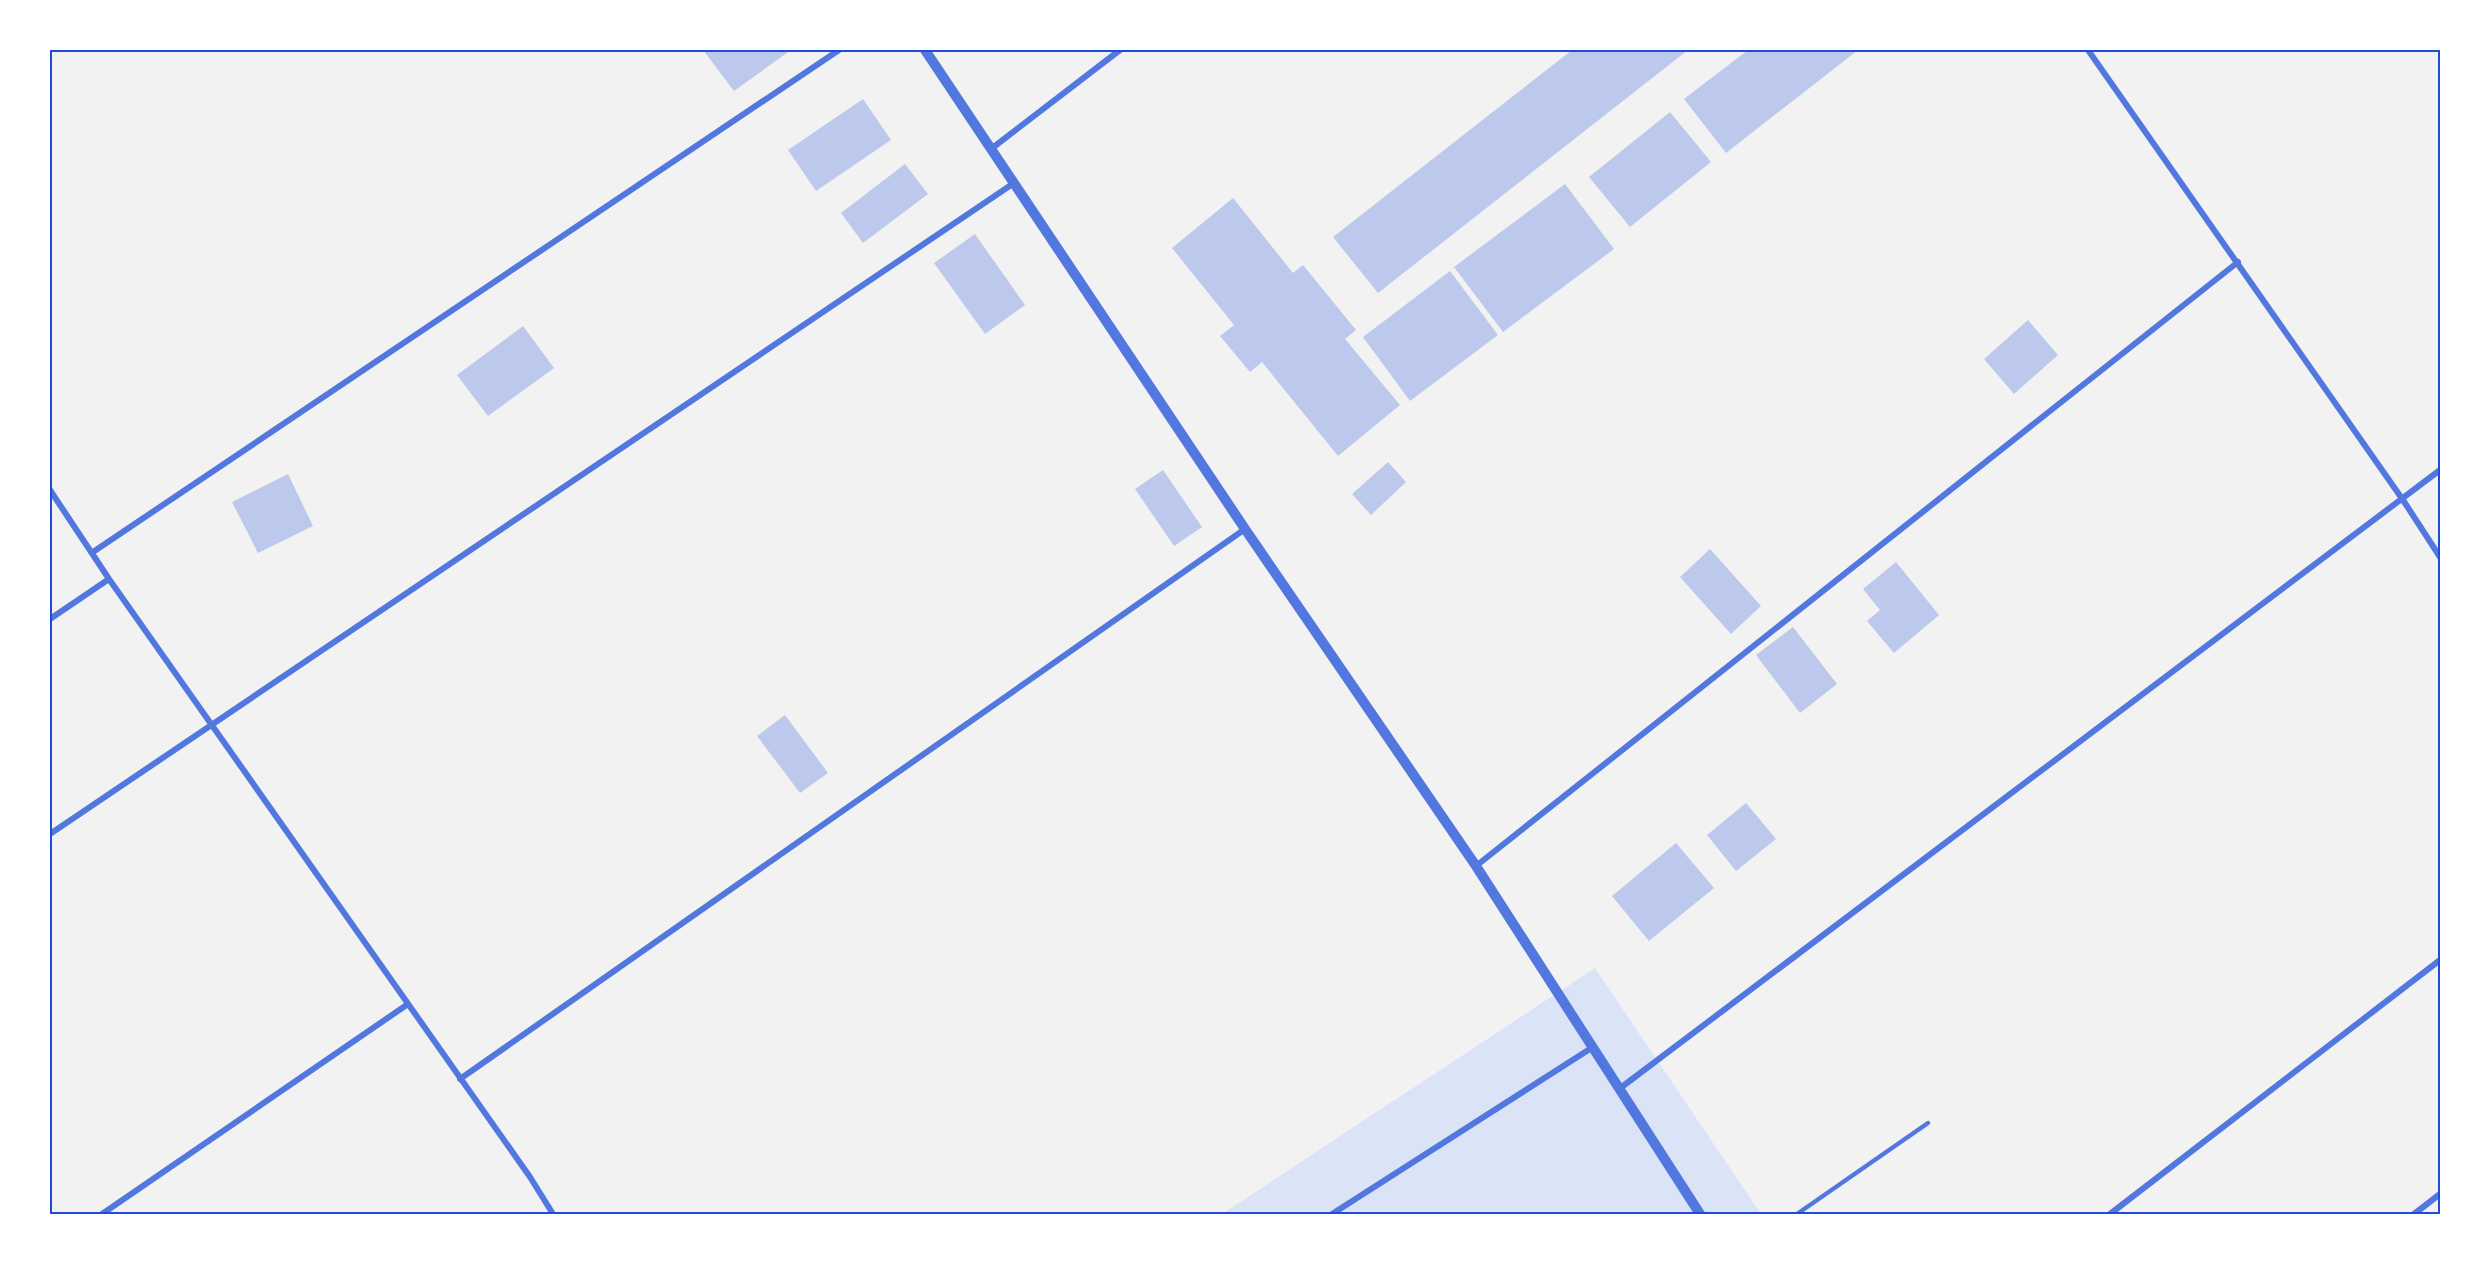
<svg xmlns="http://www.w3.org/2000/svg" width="2490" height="1264" font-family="Roboto,sans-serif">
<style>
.green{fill:#dbe4f7}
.building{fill:#bdc9ec}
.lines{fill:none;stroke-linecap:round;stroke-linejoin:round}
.service{stroke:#5277de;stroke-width:4.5}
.minor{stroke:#5277de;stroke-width:6}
.tertiary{stroke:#5277de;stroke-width:10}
.neatline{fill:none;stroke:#1d4ed8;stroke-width:2}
</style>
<rect width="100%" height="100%" fill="#f2f2f2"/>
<!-- green -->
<path class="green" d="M 1595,968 L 1761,1214 L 1222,1214 Z"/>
<!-- building -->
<path class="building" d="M 703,50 L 791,50 L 734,91 Z
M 1572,50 L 1688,50 L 1378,293 L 1333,237 Z
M 1748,50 L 1858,50 L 1726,153 L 1684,99 Z
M 863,99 L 891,140 L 816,191 L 788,150 Z
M 1670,112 L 1711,162 L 1630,227 L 1589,177 Z
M 905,164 L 928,194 L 863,243 L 841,213 Z
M 1565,184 L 1614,249 L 1503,332 L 1454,267 Z
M 1233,198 L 1293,273 L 1303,265 L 1356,330 L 1345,339 L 1400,405 L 1338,456 L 1262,362 L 1250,372 L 1220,336 L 1234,325 L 1172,248 Z
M 975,234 L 1025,305 L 985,334 L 934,263 Z
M 1450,271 L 1498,335 L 1410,401 L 1363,337 Z
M 2028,320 L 2058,355 L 2014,394 L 1984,359 Z
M 523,326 L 554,368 L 488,416 L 457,375 Z
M 1388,462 L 1406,482 L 1371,515 L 1352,494 Z
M 1163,470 L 1202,527 L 1174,546 L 1135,489 Z
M 288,474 L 313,526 L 258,553 L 232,502 Z
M 1710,549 L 1761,606 L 1731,634 L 1680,577 Z
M 1896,562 L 1939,615 L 1894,653 L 1867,621 L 1880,610 L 1863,589 Z
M 1793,627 L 1837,684 L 1800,713 L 1756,655 Z
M 785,715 L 828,773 L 800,793 L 757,736 Z
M 1746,803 L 1776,839 L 1736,871 L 1707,835 Z
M 1676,843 L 1714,888 L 1649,941 L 1612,896 Z"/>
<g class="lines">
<!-- service -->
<path class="service" d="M 1797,1214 L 1928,1123"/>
<!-- minor -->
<path class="minor" d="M 2088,50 L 2403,500 L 2440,557
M 991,149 L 1120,50
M 50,490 L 109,579 L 530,1177 L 553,1214
M 93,552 L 839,50
M 50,619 L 109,579
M 50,834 L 1014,183
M 1476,866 L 2238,262
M 460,1079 L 1245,529
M 1619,1089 L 2440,470
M 102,1214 L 408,1004
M 1332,1214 L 1593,1047
M 2110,1214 L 2440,960
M 2414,1214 L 2440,1194"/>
<!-- tertiary -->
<path class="tertiary" d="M 925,50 L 1245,529 L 1476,866 L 1700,1214"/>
</g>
<!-- border -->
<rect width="2490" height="1264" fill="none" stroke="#ffffff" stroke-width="102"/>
<rect x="51" y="51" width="2388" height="1162" class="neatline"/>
</svg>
